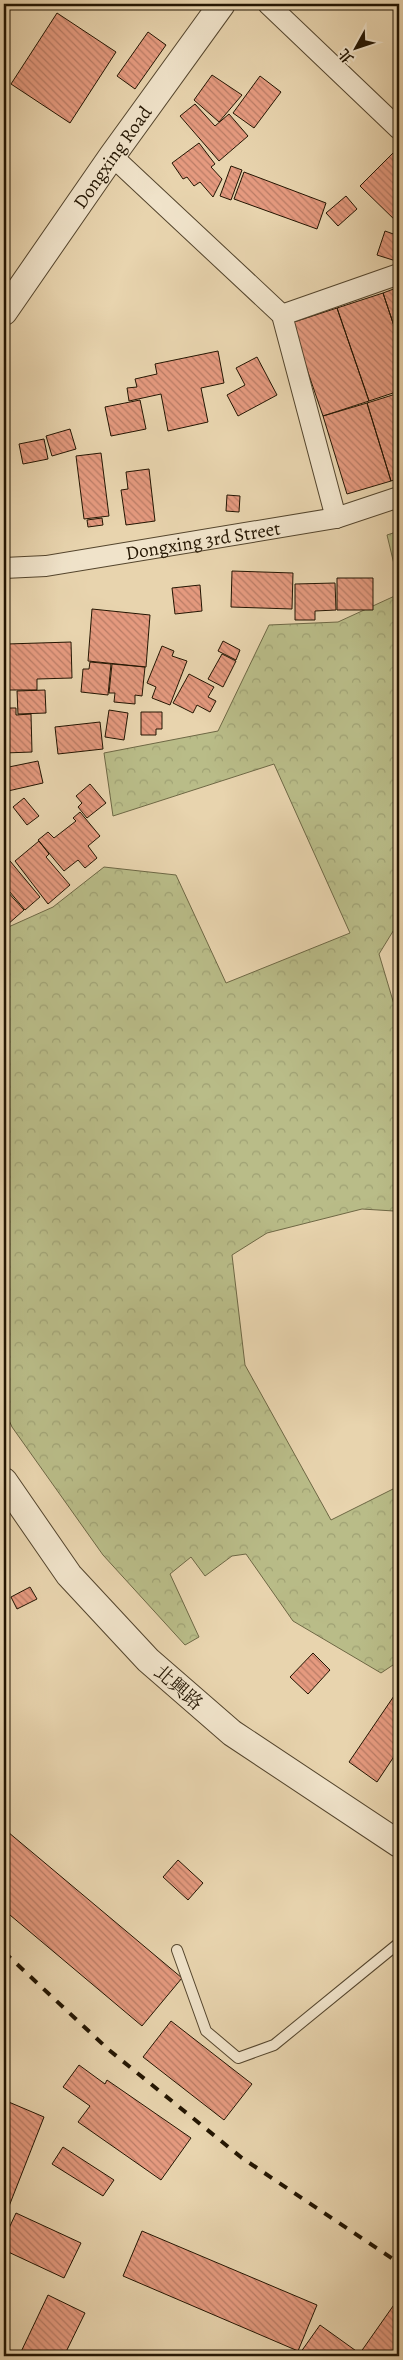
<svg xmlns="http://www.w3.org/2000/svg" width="403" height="2360" font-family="Alegreya,'Noto Serif TC',serif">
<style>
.forest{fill:url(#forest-crowns);stroke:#6e6845}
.building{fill:url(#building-back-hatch);stroke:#231502}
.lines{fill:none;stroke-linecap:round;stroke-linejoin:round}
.service-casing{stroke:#54452d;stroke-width:12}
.minor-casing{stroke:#54452d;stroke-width:22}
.tertiary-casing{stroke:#54452d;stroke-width:28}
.service{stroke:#f0e3ca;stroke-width:10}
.minor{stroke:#f0e3ca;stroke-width:20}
.tertiary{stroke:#f0e3ca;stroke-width:26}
.rail{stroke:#231502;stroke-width:4;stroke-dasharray:9 9;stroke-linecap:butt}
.labels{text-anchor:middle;stroke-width:4;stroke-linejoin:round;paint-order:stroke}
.street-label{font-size:19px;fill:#231502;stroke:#f0e3ca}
</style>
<defs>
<pattern id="forest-crowns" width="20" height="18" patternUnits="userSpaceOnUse" patternTransform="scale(1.25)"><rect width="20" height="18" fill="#b9bc88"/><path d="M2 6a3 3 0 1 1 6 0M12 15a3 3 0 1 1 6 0" fill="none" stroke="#9fa174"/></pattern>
<pattern id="building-back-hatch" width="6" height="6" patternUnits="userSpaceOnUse" patternTransform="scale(1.25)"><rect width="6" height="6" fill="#e59a7f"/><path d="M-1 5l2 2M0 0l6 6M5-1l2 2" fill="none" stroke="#b97c66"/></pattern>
</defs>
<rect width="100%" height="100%" fill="#e8d4ae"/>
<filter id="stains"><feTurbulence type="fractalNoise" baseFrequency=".004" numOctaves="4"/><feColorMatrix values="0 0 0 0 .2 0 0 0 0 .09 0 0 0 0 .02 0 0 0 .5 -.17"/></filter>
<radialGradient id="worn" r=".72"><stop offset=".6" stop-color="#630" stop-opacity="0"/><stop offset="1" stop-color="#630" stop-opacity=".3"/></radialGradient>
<!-- forest -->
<path class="forest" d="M 399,531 L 399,585 L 387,535 Z
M 399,594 L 399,925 L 395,928 L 379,954 L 399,1021 L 399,1222 L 394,1211 L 362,1209 L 267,1233 L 232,1255 L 245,1365 L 331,1520 L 399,1486 L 399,1661 L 381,1673 L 293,1621 L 246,1554 L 232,1556 L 205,1576 L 191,1557 L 170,1574 L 199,1637 L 185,1645 L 103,1555 L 12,1427 L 4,1409 L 4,929 L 53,907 L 104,867 L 176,875 L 226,983 L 350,933 L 274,764 L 113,816 L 104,753 L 218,731 L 269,625 L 338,622 Z"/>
<!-- building -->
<path class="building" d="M 57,13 L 116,52 L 70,123 L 11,84 Z
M 148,32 L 166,45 L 135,89 L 117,76 Z
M 212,75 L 242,95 L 219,122 L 194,100 Z
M 260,76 L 281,92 L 254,128 L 233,113 Z
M 195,104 L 215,126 L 229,114 L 248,136 L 219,161 L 180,116 Z
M 199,143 L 215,164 L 211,167 L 222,179 L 213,197 L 200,182 L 194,186 L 187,177 L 183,179 L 172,163 Z
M 395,151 L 399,155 L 399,224 L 360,186 Z
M 231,166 L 242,170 L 231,200 L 220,196 Z
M 244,172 L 326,203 L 317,229 L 234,199 Z
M 346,196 L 357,209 L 338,226 L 326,213 Z
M 385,231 L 399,236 L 399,252 L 396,261 L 377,255 Z
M 399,287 L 399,341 L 383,293 Z
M 383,293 L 399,341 L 399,391 L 369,401 L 337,308 Z
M 337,308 L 369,401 L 323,416 L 291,323 Z
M 218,351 L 224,383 L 201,388 L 208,422 L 168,431 L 161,394 L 129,401 L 127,388 L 137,387 L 135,379 L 157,374 L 155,364 Z
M 257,357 L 277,395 L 238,416 L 227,395 L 245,385 L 236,368 Z
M 399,393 L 399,478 L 391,481 L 367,403 Z
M 140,400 L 146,429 L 111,436 L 105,407 Z
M 367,403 L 391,481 L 347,494 L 323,416 Z
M 70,429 L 76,449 L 52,456 L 46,436 Z
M 44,439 L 48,459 L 23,464 L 19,444 Z
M 101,453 L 109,516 L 84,519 L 76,456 Z
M 149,469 L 155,521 L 126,525 L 121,490 L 128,489 L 126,472 Z
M 227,495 L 240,496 L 239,512 L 226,511 Z
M 102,518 L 103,525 L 88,527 L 87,520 Z
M 232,571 L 293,573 L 292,609 L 231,607 Z
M 337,578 L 373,578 L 373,610 L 337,610 Z
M 335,583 L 336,610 L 315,611 L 315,620 L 295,620 L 295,584 Z
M 200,585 L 202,611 L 175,614 L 172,588 Z
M 92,609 L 150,615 L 146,667 L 88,661 Z
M 223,641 L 240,650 L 236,660 L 218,651 Z
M 71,642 L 72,678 L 37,679 L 37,690 L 9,690 L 7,644 Z
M 162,646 L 174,651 L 172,656 L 187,661 L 170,705 L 152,698 L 156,687 L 147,683 Z
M 222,654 L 236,661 L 223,687 L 208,679 Z
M 90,662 L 111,664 L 108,695 L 81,692 L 83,669 L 89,669 Z
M 112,664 L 145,667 L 142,696 L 135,695 L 135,704 L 114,702 L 115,693 L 109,693 Z
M 189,674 L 214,687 L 208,697 L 216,701 L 210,712 L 197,705 L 193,713 L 173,703 Z
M 45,690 L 46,713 L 18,714 L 17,691 Z
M 4,708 L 16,708 L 16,715 L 31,714 L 32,752 L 4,753 Z
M 109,710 L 128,713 L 124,740 L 105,737 Z
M 141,712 L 162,712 L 162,729 L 156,729 L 156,735 L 141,735 Z
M 100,722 L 103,749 L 58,754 L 55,727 Z
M 38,761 L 43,783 L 8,791 L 4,768 Z
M 90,784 L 106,803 L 87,818 L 78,807 L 82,803 L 76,796 Z
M 24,798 L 39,816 L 27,825 L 13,807 Z
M 80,812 L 100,836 L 88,846 L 97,858 L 85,868 L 78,860 L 64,871 L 38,840 L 48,832 L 54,838 L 76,821 L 73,818 Z
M 39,841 L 49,854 L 46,857 L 70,885 L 48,904 L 15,861 Z
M 10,861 L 40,897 L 25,910 L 4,885 L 4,866 Z
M 6,890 L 24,910 L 7,925 L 4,921 L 4,892 Z
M 30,1587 L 37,1599 L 17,1609 L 11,1597 Z
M 313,1653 L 330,1670 L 308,1694 L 290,1677 Z
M 396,1693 L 399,1695 L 399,1749 L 377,1782 L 349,1762 Z
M 8,1832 L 182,1978 L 142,2026 L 4,1910 L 4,1837 Z
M 178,1860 L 203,1883 L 188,1900 L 163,1877 Z
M 171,2021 L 252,2084 L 224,2120 L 143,2057 Z
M 79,2065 L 105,2084 L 107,2080 L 191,2138 L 161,2180 L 78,2122 L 90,2106 L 63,2087 Z
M 4,2100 L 44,2117 L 4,2219 Z
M 63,2147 L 114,2180 L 103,2196 L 52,2164 Z
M 16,2213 L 81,2243 L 64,2278 L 4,2250 L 4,2239 Z
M 142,2231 L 317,2305 L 298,2351 L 123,2276 Z
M 48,2295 L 85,2313 L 64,2356 L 19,2356 Z
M 398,2299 L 399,2356 L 358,2356 Z
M 320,2325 L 359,2353 L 357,2356 L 298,2356 Z"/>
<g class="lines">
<!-- service casing -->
<g class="service-casing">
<path id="service" d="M 177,1950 L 206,2031 L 238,2058 L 274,2045 L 399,1943"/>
</g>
<!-- minor casing -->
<g class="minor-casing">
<g id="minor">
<path d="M 268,4 L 399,129"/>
<path d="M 112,156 L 282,315 L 336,518"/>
<path d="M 282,315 L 399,274"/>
<path id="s1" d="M 4,568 L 46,566 L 336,518 L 399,497"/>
</g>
</g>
<!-- tertiary casing -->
<g class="tertiary-casing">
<g id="tertiary">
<path id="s2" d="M 4,312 L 112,156 L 222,4"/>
<path d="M 4,1481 L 69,1575 L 148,1660 L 232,1733 L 399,1844"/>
</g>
</g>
<!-- service -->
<use href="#service" class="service"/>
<!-- minor -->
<use href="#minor" class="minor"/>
<!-- tertiary -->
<use href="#tertiary" class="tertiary"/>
<!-- rail -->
<path class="rail" d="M 4,1952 L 109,2050 L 242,2158 L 399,2263"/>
</g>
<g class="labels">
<!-- street labels -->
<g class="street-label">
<text dy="7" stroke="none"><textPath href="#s2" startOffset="189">Dongxing Road</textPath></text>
<text dy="7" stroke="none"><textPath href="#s1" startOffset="201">Dongxing 3rd Street</textPath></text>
<text transform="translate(179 1687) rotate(41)" y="7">北興路</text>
</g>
</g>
<!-- margin -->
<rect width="403" height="2360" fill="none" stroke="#e8d4ae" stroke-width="20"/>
<rect x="5" y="5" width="393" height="2350" fill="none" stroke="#231502" stroke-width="2.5"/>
<rect x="10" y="10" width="383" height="2340" fill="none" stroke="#231502"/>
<!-- north arrow -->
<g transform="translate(356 48) rotate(230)" stroke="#f0e3ca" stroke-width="4" paint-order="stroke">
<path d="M0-4L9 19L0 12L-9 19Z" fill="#231502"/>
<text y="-8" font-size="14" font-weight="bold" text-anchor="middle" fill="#231502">北</text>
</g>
<rect width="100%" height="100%" filter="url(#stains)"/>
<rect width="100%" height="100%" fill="url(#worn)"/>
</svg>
